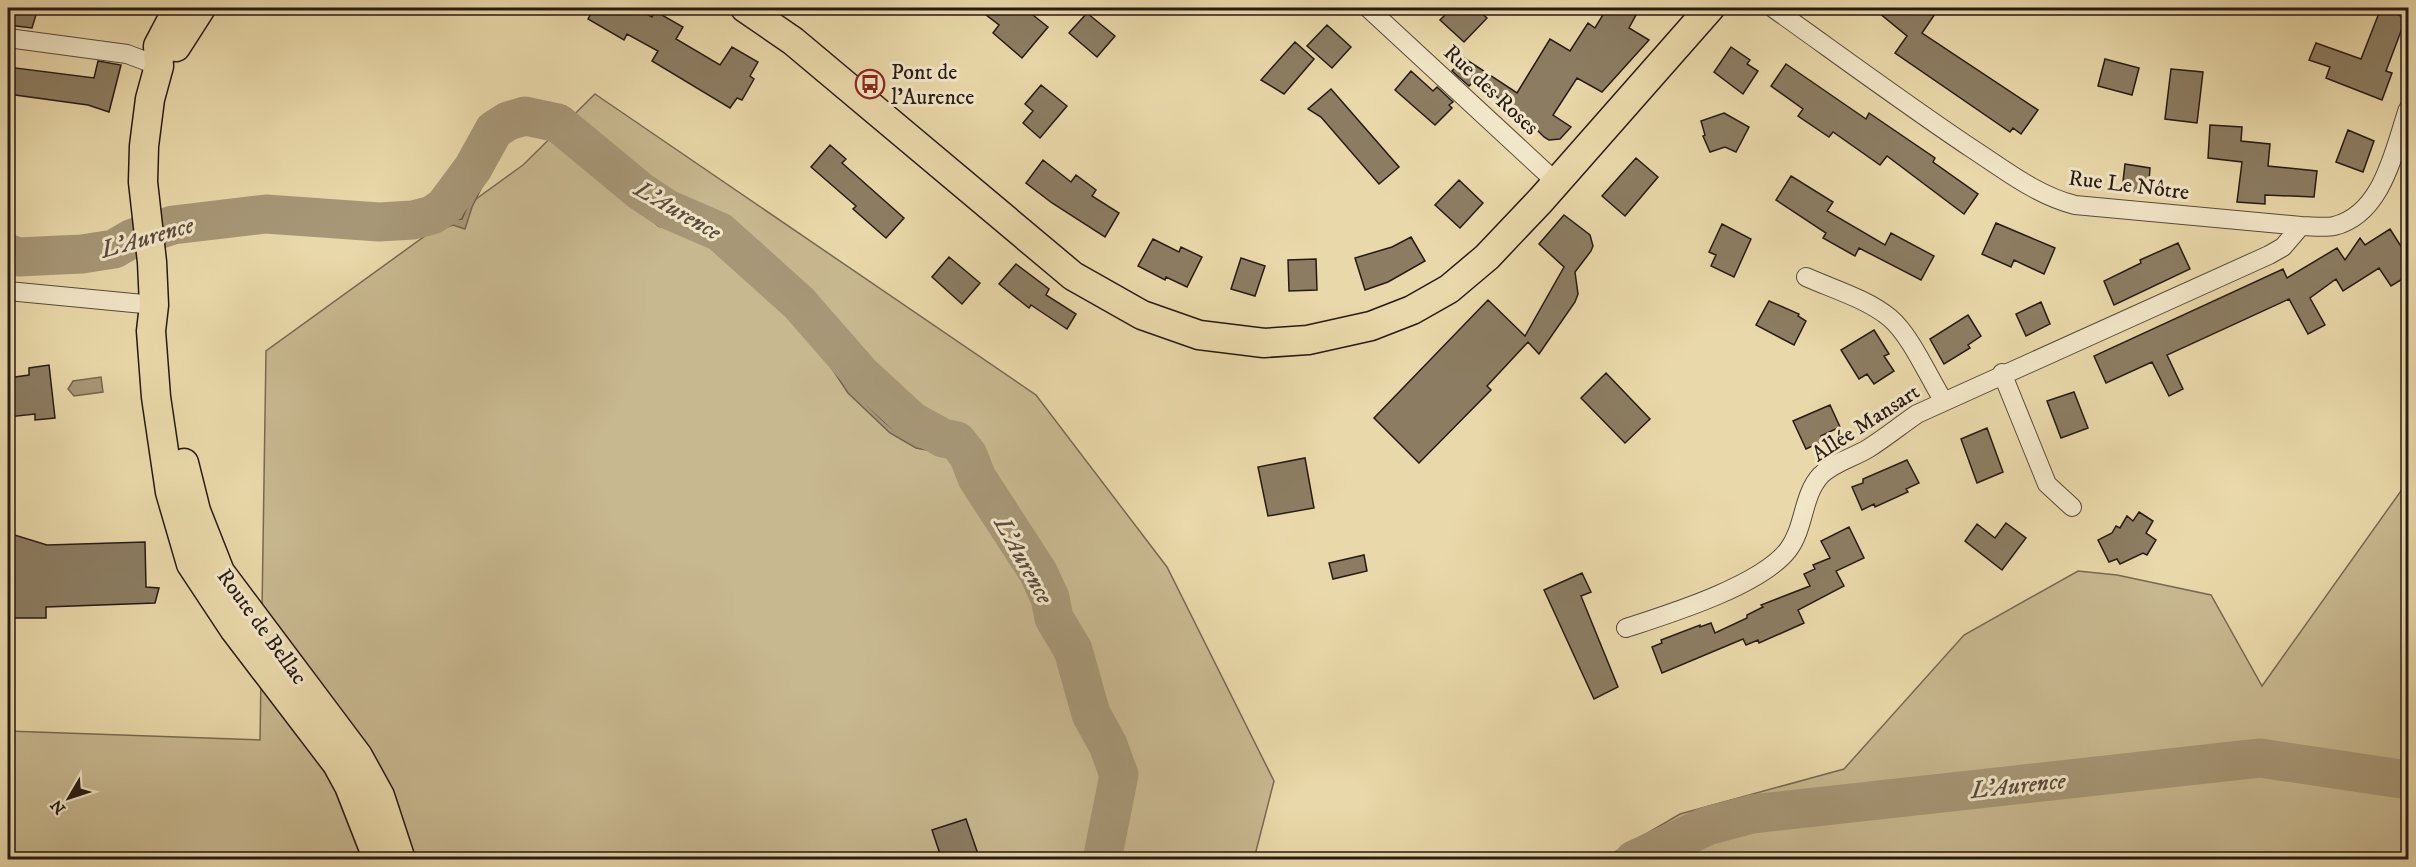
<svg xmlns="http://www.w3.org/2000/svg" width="2416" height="867" font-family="'IM FELL DW Pica',serif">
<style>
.green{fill:#c8b890;stroke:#786953;stroke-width:1.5}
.water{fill:#a79777;stroke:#746550;stroke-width:1.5}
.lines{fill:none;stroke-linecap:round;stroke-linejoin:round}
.shore{stroke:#675846;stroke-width:1.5}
.river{stroke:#a79777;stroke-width:39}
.building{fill:#8c7d62;stroke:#271a16;stroke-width:1.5}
.minor-casing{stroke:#584a3b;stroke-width:20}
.primary-casing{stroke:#271a16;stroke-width:31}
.minor{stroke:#f1e6c7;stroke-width:18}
.primary{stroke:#e9d8a9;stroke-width:28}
.labels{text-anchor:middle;stroke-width:6;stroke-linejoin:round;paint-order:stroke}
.poi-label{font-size:22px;fill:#271a16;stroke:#f1e6c7;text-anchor:start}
.street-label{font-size:22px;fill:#271a16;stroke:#f1e6c7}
.water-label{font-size:24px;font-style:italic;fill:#5a4c3d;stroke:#f1e6c7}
</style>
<rect width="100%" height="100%" fill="#e9d8a9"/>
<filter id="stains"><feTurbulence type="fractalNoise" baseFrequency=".00333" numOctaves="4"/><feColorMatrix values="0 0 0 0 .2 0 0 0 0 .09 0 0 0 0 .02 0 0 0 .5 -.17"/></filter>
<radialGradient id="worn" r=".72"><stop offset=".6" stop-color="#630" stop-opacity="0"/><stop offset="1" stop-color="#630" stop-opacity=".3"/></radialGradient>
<!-- green -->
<path class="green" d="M 595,94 L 1036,395 L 1167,567 L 1274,781 L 1254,859 L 8,860 L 8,731 L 260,740 L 266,351 L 523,165 Z
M 2408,481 L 2408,859 L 1603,859 L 1680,814 L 1844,769 L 1964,635 L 2078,571 L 2117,575 L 2211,595 L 2262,686 Z"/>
<!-- water -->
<path class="water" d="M 525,116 L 558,123 L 640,191 L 667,209 L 720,232 L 799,303 L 861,374 L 912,421 L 943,438 L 957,441 L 968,455 L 977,478 L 1038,572 L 1050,598 L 1054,618 L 1073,650 L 1091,714 L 1108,745 L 1119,775 L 1102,859 L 1093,859 L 1105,786 L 1104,767 L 1079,717 L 1069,661 L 1049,632 L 1043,606 L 1001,537 L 988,505 L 969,481 L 957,456 L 916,448 L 890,433 L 848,393 L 819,349 L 805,336 L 788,310 L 703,239 L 658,226 L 623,191 L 552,130 L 531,127 L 511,132 L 500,140 L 495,161 L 472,207 L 465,229 L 453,225 L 430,233 L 257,226 L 171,237 L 170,226 L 173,225 L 266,214 L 379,222 L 432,215 L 444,207 L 473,168 L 494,130 L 508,121 Z
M 133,238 L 135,253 C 121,256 107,261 93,263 C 65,268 36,266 8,262 L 8,253 C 26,261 91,255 112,249 C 119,247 126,242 133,238 Z
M 101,377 L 103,392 L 74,396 L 68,389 L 73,381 Z"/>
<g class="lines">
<!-- shore -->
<path class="shore" d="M 473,178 L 477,178 L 478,181 L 462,219 L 440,222 L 440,217 L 449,211 Z
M 842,362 L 908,426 L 933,439 L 934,444 C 899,449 854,392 837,366 L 838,362 Z"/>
<!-- river -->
<path class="river" d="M 8,253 L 18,257 L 82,254 L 114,249 L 133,238 L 173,225 L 266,214 L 379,222 L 413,220 L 432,215 L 444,207 L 473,168 L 494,130 L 508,121 L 525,116 L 558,123 L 640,191 L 667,209 L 720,232 L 799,303 L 861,374 L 912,421 L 943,438 L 957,441 L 968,455 L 977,478 L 1038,572 L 1050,598 L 1054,618 L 1073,650 L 1091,714 L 1108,745 L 1119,775 L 1102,860
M 1634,860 L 1707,826 L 1752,814 L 2260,758 L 2408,780"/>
</g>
<!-- building -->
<path class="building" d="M 8,8 L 38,8 L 32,28 L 8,25 Z
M 594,8 L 636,8 L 652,17 L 655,11 L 683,27 L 676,39 L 720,65 L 732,47 L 758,62 L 750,76 L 754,79 L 742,100 L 737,98 L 730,108 L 652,61 L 658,51 L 627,34 L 624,40 L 588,19 Z
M 977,8 L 1024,8 L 1048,27 L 1022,58 L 993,33 L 999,25 Z
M 1452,8 L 1476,8 L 1487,18 L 1464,42 L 1440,20 Z
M 1607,8 L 1627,8 L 1637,13 L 1629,28 L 1649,40 L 1602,92 L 1577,78 L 1553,115 L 1571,127 L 1560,139 L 1549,140 L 1544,137 L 1516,109 L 1513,112 L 1477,78 L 1469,86 L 1452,71 L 1464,58 L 1517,93 L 1550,39 L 1570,51 L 1588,23 L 1595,28 Z
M 1873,8 L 1939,8 L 1922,33 L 2038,110 L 2021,134 L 2013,128 L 2010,132 L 1895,53 L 1907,36 Z
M 2381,8 L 2406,18 L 2386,71 L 2392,73 L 2382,100 L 2326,78 L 2330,67 L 2309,60 L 2316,43 L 2361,59 Z
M 1087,13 L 1115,36 L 1097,57 L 1069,33 Z
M 1327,25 L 1351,47 L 1332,68 L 1307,46 Z
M 1295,42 L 1314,59 L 1284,94 L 1261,80 Z
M 1731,47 L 1750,60 L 1747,64 L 1758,71 L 1743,94 L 1714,72 Z
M 2105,59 L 2139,68 L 2132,95 L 2098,86 Z
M 98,61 L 121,65 L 109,112 L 88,105 L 8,94 L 8,67 L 94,78 Z
M 1786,64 L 1866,119 L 1869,113 L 1935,158 L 1933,162 L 1978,194 L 1964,214 L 1887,156 L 1880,165 L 1833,132 L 1829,137 L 1798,116 L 1803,109 L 1771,86 Z
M 2171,69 L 2203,72 L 2197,123 L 2165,119 Z
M 1411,71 L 1433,91 L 1437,87 L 1453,102 L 1449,105 L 1452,108 L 1435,125 L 1395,90 Z
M 1041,85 L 1067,106 L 1040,138 L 1023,123 L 1033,111 L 1025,104 Z
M 1331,89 L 1399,167 L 1379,184 L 1321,117 L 1308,109 Z
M 1724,113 L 1749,127 L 1736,152 L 1725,147 L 1710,152 L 1703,136 L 1705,135 L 1701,121 Z
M 2210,125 L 2242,127 L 2241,141 L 2270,144 L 2268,166 L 2317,171 L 2314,197 L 2265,195 L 2265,204 L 2237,202 L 2242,162 L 2208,158 Z
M 2348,130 L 2374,141 L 2363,172 L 2336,162 Z
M 830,145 L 846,159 L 842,163 L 904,218 L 886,238 L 853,209 L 856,206 L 811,167 Z
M 1636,158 L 1658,177 L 1625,216 L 1602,196 Z
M 1043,160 L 1071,182 L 1076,175 L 1096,190 L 1092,196 L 1119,213 L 1105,237 L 1052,203 L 1026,183 Z
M 2125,164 L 2150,168 L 2148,193 L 2122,190 Z
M 1791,176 L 1833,202 L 1827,211 L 1885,245 L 1891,233 L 1934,256 L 1921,280 L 1859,248 L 1855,256 L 1823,238 L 1826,233 L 1776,200 Z
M 1459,180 L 1483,203 L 1460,228 L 1435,205 Z
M 1564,215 L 1590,235 L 1593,246 L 1591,251 L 1575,272 L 1578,294 L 1575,302 L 1539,354 L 1528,342 L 1487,386 L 1491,390 L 1419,463 L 1374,418 L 1488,300 L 1525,336 L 1564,267 L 1539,244 Z
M 1996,223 L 2055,248 L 2044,274 L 2014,260 L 2011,267 L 1982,254 Z
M 1722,224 L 1751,239 L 1734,277 L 1711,266 L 1716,255 L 1709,252 Z
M 2390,229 L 2409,259 L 2409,275 L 2391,286 L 2379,268 L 2343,291 L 2336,279 L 2310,298 L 2325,325 L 2308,334 L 2289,299 L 2167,355 L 2183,389 L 2169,396 L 2152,362 L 2106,383 L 2094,356 L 2283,269 L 2287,278 L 2337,248 L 2345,260 L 2360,238 L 2365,245 Z
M 1411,237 L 1425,261 L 1388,282 L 1365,290 L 1355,258 L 1392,247 Z
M 1153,239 L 1179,252 L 1181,247 L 1202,257 L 1187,287 L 1166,277 L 1165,280 L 1138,266 Z
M 2178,243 L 2190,269 L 2114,305 L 2104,281 L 2141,263 L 2140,260 Z
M 949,257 L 980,283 L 962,304 L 932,277 Z
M 1241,258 L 1265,266 L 1255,296 L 1231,289 Z
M 1316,259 L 1317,290 L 1289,291 L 1288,260 Z
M 1016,264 L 1049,289 L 1046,295 L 1076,314 L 1067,329 L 1031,305 L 1029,308 L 999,284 Z
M 1769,301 L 1799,314 L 1798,316 L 1806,321 L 1794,345 L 1756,325 Z
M 2041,302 L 2050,324 L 2026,336 L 2016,314 Z
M 1968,315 L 1981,336 L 1968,345 L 1970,348 L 1944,364 L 1930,339 Z
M 1874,330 L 1889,354 L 1884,356 L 1894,371 L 1874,384 L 1867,374 L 1859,379 L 1841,350 Z
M 49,365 L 55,418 L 35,420 L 35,414 L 8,417 L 8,378 L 29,375 L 29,368 Z
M 1606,373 L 1650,419 L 1625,443 L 1581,398 Z
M 2074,392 L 2088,428 L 2061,438 L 2047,401 Z
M 1830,405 L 1840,427 L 1821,436 L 1823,441 L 1806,449 L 1793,421 Z
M 1987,428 L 2003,472 L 1977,483 L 1961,439 Z
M 1305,458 L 1314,508 L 1268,516 L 1258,467 Z
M 1907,460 L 1919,483 L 1906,489 L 1908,492 L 1875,507 L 1874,504 L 1862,510 L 1852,487 L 1863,483 L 1863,479 Z
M 2139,512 L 2153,521 L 2146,533 L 2156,540 L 2147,555 L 2143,553 L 2120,564 L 2117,559 L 2109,562 L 2098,540 L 2112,533 L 2116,526 L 2120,528 L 2127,516 L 2133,521 Z
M 2006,523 L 2026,538 L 2002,570 L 1965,541 L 1977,524 L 1995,538 Z
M 1849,527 L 1864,558 L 1836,571 L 1844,586 L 1798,610 L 1804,623 L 1759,643 L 1758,640 L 1746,645 L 1743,639 L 1662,673 L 1652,647 L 1662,643 L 1661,640 L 1700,625 L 1700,627 L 1711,623 L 1715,633 L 1747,618 L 1747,615 L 1763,607 L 1761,605 L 1810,586 L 1804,574 L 1815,569 L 1813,565 L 1830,558 L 1821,541 Z
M 8,533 L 47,545 L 145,542 L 146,587 L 159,588 L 155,603 L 46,607 L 46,618 L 8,618 Z
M 1364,555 L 1367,571 L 1333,579 L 1329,563 Z
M 1582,573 L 1591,592 L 1581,596 L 1618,687 L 1594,699 L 1544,590 Z
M 966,819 L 980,860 L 942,860 L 932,830 Z"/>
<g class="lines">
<!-- minor casing -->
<g class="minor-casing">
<path id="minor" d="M 1368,8 L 1556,182
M 1773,8 C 1839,55 1904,103 1971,148 C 2005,170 2036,195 2075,205 L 2301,226 C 2311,226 2324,228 2334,226 C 2383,214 2394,150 2408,109
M 8,38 L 127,54 L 159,66
M 1806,277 C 1833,289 1867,299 1890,318 C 1911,336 1928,376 1943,400
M 8,291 L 154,305
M 2002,373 L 2047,484 L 2072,507
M 1626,628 C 1669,614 1760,586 1788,550 C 1805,528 1802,495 1821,475 C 1834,462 1853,458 1869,448 C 1885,438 1901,425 1917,414 L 2269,255 L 2283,247 L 2301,226"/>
</g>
<!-- primary casing -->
<g class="primary-casing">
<path id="primary" d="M 178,8 L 158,46 L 159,66 L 150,99 L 144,146 L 143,182 L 152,262 L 154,305 L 151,331 L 156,397 L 170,492 L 191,564 L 234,629 L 337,764 L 349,786 L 378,860
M 745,8 L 793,41 L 1073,276 L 1142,315 L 1199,335 L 1264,343 L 1308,340 L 1371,326 L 1412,310 L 1449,289 L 1487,257 L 1541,200 L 1710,8
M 176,47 L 201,8
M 184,463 L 196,511 L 220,572 L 358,756 L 380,796 L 401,860"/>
</g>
<!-- minor -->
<use href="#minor" class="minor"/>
<!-- primary -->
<use href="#primary" class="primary"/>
</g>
<!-- icons -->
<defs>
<g id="bus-ring" transform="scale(1.5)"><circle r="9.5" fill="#f1e6c7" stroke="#8f2418" stroke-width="1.5"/><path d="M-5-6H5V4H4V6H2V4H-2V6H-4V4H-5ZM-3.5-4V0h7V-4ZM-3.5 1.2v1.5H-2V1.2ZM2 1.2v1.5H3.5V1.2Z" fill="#8f2418"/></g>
</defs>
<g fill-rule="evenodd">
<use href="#bus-ring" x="870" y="84"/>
</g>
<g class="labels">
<!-- poi labels -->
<g class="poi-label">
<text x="891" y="79">Pont de<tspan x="891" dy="25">l'Aurence</tspan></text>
</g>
<!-- street labels -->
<g class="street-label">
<text transform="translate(1492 89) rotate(43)" y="8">Rue des Roses</text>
<text transform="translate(2129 184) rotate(7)" y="8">Rue Le Nôtre</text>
<text transform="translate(1865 422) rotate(-33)" y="8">Allée Mansart</text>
<text transform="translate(263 626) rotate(54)" y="8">Route de Bellac</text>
</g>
<!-- water labels -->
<g class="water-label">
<text transform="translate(678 210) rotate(30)" y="8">L'Aurence</text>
<text transform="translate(147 237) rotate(-16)" y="8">L'Aurence</text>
<text transform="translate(1024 560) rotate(61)" y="8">L'Aurence</text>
<text transform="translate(2018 785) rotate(-6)" y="8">L'Aurence</text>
</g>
</g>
<!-- margin -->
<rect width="2416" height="867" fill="none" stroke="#e9d8a9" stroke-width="30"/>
<rect x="9" y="9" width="2398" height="849" fill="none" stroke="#271a16" stroke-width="3"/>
<rect x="15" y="15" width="2386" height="837" fill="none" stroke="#271a16" stroke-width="1.5"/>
<!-- north arrow -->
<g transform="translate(69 798) rotate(231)" stroke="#f1e6c7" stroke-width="4.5" paint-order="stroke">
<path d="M0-4.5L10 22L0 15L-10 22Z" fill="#271a16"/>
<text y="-9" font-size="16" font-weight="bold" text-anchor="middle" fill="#271a16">N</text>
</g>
<rect width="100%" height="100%" filter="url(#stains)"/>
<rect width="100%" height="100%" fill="url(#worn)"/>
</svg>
